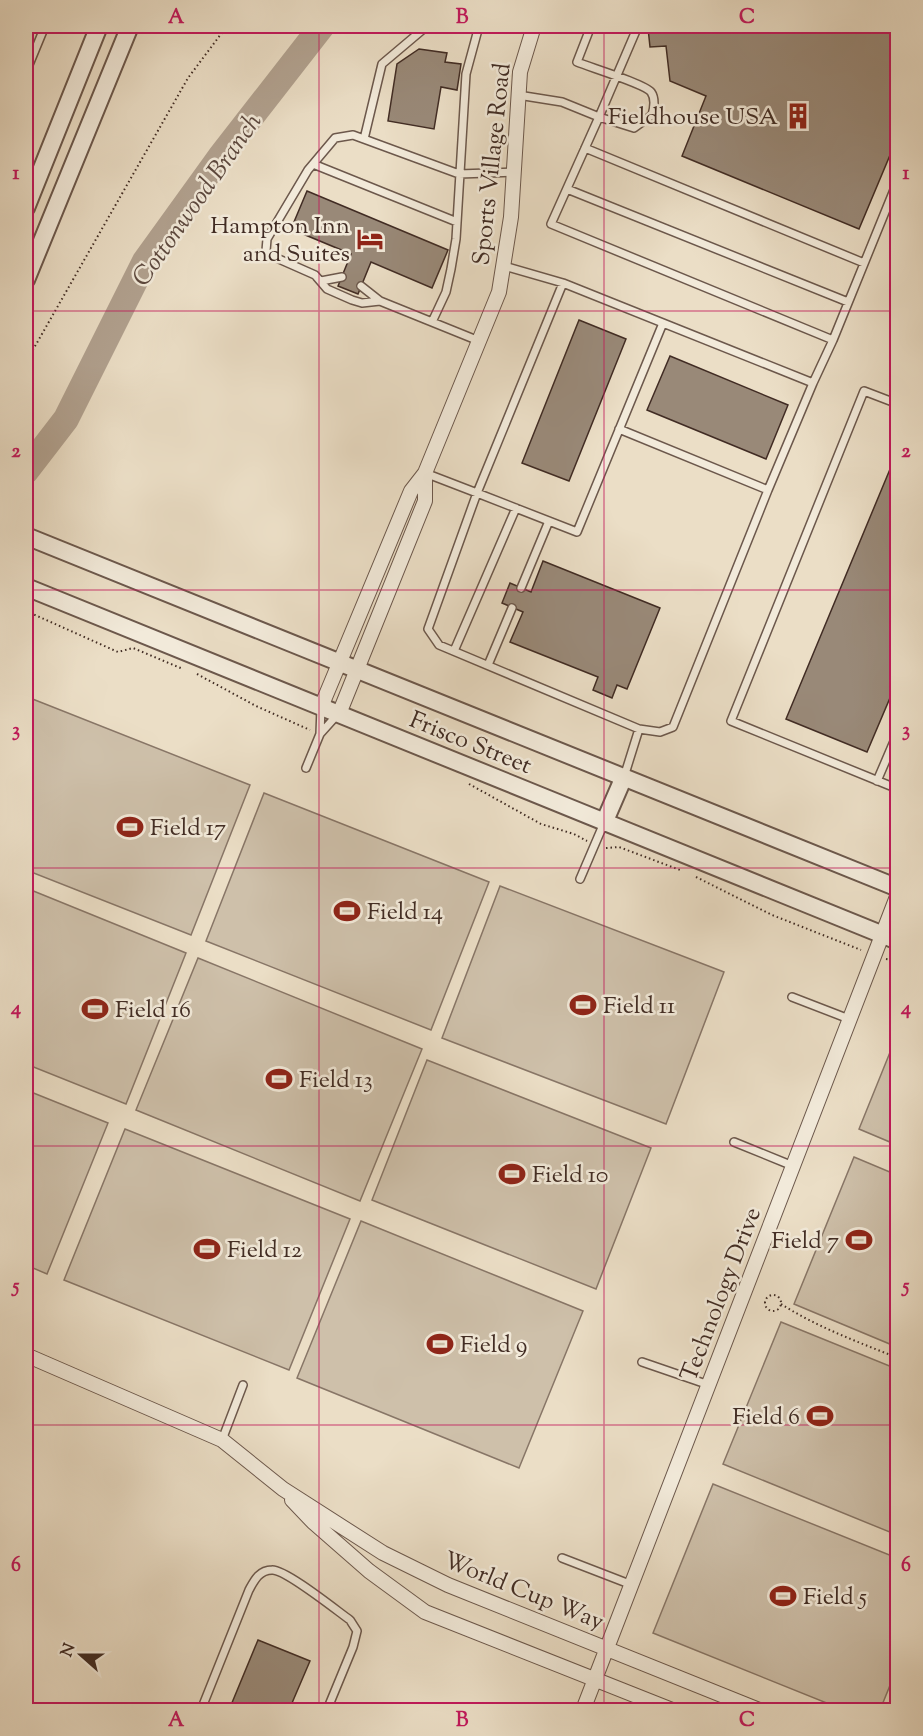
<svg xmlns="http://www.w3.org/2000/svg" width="923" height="1736" font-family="'Sorts Mill Goudy',serif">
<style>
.green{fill:#cec0aa;stroke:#887667;stroke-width:1.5}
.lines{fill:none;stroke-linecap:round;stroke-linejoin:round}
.river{stroke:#b1a18f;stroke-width:26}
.building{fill:#998978;stroke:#412c24;stroke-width:1.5}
.service-casing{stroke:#6c584c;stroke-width:10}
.minor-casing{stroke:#6c584c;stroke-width:16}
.tertiary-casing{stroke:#6c584c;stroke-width:20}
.path{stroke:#412c24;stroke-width:2;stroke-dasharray:1.5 3;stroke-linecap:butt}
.service{stroke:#f2eada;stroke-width:7}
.minor{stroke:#f2eada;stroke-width:14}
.tertiary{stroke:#f2eada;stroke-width:16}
.grid{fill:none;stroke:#c2185b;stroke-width:1.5;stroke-opacity:0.55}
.labels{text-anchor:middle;stroke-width:5;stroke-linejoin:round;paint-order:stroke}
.poi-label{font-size:24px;fill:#412c24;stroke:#f2eada;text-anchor:start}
.street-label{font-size:24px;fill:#412c24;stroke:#f2eada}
.water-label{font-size:26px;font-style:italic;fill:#5d493f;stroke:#f2eada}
.neatline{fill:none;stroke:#c2185b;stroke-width:2}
.grid-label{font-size:20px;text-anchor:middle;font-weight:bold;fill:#c2185b}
</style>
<rect width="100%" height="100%" fill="#ebdec6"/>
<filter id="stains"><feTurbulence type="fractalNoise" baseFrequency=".00333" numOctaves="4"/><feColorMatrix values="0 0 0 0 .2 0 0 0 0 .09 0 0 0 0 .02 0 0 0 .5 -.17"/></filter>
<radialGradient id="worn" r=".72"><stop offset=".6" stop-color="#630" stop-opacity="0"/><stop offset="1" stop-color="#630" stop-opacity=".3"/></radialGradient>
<!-- green -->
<path class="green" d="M 30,698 L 250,785 L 191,935 L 26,870 L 26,710 Z
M 264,793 L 489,882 L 431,1030 L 206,941 Z
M 500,886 L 724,972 L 666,1124 L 442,1038 Z
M 26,888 L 186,953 L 126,1104 L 26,1064 Z
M 198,958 L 422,1049 L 360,1201 L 136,1110 Z
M 897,1035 L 897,1145 L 859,1129 Z
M 427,1060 L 651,1148 L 596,1289 L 372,1200 Z
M 26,1090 L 108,1123 L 47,1274 L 26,1265 Z
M 125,1129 L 350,1219 L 289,1370 L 64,1280 Z
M 854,1157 L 897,1175 L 897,1347 L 794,1304 Z
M 361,1221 L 583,1311 L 519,1468 L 297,1378 Z
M 781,1322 L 897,1369 L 897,1535 L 723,1464 Z
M 713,1484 L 897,1558 L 897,1668 L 880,1710 L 844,1710 L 653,1633 Z"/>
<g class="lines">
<!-- river -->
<path class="river" d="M 26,471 L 66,419 L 145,261 L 220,157 L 322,26"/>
</g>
<!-- building -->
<path class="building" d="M 667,26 L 898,26 L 898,136 L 859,229 L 682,156 L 706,96 L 670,81 L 666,46 L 650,47 L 648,28 Z
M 419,49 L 447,53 L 445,62 L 461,64 L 457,90 L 441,87 L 434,129 L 388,121 L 397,64 Z
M 307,191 L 448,250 L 432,288 L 371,262 L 358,294 L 338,286 L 351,254 L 291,229 Z
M 579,320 L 626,339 L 569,481 L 522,463 Z
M 670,356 L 788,405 L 766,459 L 647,410 Z
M 898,450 L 898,679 L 867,752 L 786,719 Z
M 543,561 L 660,608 L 627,689 L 617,685 L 612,698 L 593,690 L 598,677 L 510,642 L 523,612 L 502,603 L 510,583 L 531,592 Z
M 258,1640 L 310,1661 L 289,1710 L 229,1710 Z"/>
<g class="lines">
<!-- service casing -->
<g class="service-casing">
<path id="service" d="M 591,26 L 577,62 C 589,67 645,84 651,92 C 656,99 654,108 652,115 L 634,128 L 599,117 L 638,26
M 26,72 L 45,26
M 518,95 L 562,102 L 599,117 L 551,224 L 833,340 L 898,180
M 364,139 L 382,64 L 427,26
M 585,148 L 864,263
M 313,164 L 457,222
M 567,189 L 848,302
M 504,266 L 563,283 L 813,383 L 833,340
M 321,281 L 342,277
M 361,286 L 380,301
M 432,322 L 446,292 L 451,269 L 456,239 L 466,74 L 479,26
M 479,341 L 380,301 L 362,303 L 352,300 L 327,289 L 315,275 L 272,256 L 266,251 L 267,239 L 308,170 L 335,138 L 353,135 L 459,174 L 514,172
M 898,404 L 864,391 L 731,721 L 898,789
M 619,429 L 768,490 L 813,383
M 425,473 L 477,493 L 563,283
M 521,588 L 549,521
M 454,651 L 516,508
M 488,665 L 512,608
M 639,729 L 439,645 L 428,629 L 477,493 L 577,532 L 663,323
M 320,734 L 338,714
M 306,768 L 320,734 L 321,707
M 624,777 L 639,729 L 660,732 L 673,727 L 768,490
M 877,781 L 898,732
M 580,879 L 604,823
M 792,997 L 849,1019
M 734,1142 L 793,1166
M 642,1362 L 709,1385
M 222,1440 L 243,1385
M 562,1558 L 632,1585
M 201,1710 L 249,1590 C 254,1581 259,1570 272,1570 C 285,1569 336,1610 350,1620 L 357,1631 L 353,1647 L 327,1710"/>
</g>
<!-- minor casing -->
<g class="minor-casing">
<path id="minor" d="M 321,707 L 411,491 L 425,473 L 499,292 L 511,217 L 520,72 L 534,26
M 339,714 L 425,501 L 425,473
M 26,1355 L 222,1440 L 283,1489 L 383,1553 L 448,1585 L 759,1710
M 292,1500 L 313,1522 L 369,1571 L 425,1612 L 672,1710
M 583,1710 L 898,894"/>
</g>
<!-- tertiary casing -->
<g class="tertiary-casing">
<path id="tertiary" d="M 26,208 L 99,26
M 26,280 L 130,26
M 26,536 L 898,888
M 26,587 L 898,941
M 604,823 L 623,779"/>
</g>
<!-- path -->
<path class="path" d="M 26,362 L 188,78 L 227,26
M 26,611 L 118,652 L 133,648 L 183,669
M 197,674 L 256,706 L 310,730
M 469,784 L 541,824 L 574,834 L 587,841
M 606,848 L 619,847 L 680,870
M 696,877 L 772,915 L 861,950
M 886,959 L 898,961
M765 1303a8 8 0 1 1 16 0a8 8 0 1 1-16 0Z
M 781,1304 C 817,1327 858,1342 898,1358"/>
<!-- service -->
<use href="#service" class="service"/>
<!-- minor -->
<use href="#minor" class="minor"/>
<!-- tertiary -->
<use href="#tertiary" class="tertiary"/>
</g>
<!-- grid -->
<path class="grid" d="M 319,26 L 319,1710M 604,26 L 604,1710M 26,311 L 898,311M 26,590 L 898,590M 26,868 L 898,868M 26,1146 L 898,1146M 26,1425 L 898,1425"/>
<!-- icons -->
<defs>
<g id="building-bare" transform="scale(2.07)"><path d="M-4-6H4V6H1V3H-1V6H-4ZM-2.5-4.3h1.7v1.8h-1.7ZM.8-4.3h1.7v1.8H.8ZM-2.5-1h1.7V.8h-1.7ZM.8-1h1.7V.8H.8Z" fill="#8f2418" stroke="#f2eada" stroke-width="2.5" paint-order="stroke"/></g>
<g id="hotel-bare" transform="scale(2.07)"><path d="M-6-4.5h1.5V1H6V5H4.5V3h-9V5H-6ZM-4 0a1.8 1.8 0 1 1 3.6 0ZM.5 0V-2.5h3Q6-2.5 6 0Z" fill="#8f2418" stroke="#f2eada" stroke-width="2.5" paint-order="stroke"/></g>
<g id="stadium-bare" transform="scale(2.07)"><path d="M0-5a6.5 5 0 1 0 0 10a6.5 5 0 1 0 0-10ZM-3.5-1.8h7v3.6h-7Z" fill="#8f2418" stroke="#f2eada" stroke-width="2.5" paint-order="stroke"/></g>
</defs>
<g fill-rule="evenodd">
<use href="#building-bare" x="798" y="116"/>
<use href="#hotel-bare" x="370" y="239"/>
<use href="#stadium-bare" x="130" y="827"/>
<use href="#stadium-bare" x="347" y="911"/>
<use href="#stadium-bare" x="583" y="1005"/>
<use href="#stadium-bare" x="95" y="1009"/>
<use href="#stadium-bare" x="279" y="1079"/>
<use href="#stadium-bare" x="512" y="1174"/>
<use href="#stadium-bare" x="859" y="1240"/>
<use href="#stadium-bare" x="207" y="1249"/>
<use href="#stadium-bare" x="440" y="1344"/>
<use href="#stadium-bare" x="820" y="1416"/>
<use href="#stadium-bare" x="783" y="1596"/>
</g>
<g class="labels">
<!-- poi labels -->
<g class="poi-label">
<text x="778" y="124" text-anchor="end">Fieldhouse USA</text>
<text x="350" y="233" text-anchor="end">Hampton Inn<tspan x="350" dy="28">and Suites</tspan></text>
<text x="150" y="835">Field 17</text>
<text x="367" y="919">Field 14</text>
<text x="603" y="1013">Field 11</text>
<text x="115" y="1017">Field 16</text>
<text x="299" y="1087">Field 13</text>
<text x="532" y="1182">Field 10</text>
<text x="839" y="1248" text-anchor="end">Field 7</text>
<text x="227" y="1257">Field 12</text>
<text x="460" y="1352">Field 9</text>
<text x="800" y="1424" text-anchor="end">Field 6</text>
<text x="803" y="1604">Field 5</text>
</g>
<!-- street labels -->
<g class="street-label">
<text transform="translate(491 164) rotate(-84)" y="8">Sports Village Road</text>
<text transform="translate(471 742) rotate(22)" y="8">Frisco Street</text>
<text transform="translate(720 1294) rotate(-69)" y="8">Technology Drive</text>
<text transform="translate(524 1590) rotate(22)" y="8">World Cup Way</text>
</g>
<!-- water labels -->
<g class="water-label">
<text transform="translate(196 199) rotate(-55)" y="9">Cottonwood Branch</text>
</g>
</g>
<!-- margin -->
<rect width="923" height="1736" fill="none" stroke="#ebdec6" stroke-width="66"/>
<!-- north arrow -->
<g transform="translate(81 1655) rotate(291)" stroke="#f2eada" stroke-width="4.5" paint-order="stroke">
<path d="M0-4.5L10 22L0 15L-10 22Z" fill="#412c24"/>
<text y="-9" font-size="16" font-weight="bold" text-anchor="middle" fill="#412c24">N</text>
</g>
<rect x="33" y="33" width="857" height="1670" class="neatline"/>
<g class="grid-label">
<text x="176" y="23">A</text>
<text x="462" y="23">B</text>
<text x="747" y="23">C</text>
<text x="16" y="179">1</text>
<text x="906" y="179">1</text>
<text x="16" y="457">2</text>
<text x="906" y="457">2</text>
<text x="16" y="736">3</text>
<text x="906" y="736">3</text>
<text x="16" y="1014">4</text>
<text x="906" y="1014">4</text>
<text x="16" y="1292">5</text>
<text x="906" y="1292">5</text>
<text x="16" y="1571">6</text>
<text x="906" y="1571">6</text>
<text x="176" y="1726">A</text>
<text x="462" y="1726">B</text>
<text x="747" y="1726">C</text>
</g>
<rect width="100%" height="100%" filter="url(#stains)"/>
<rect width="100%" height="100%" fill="url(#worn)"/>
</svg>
